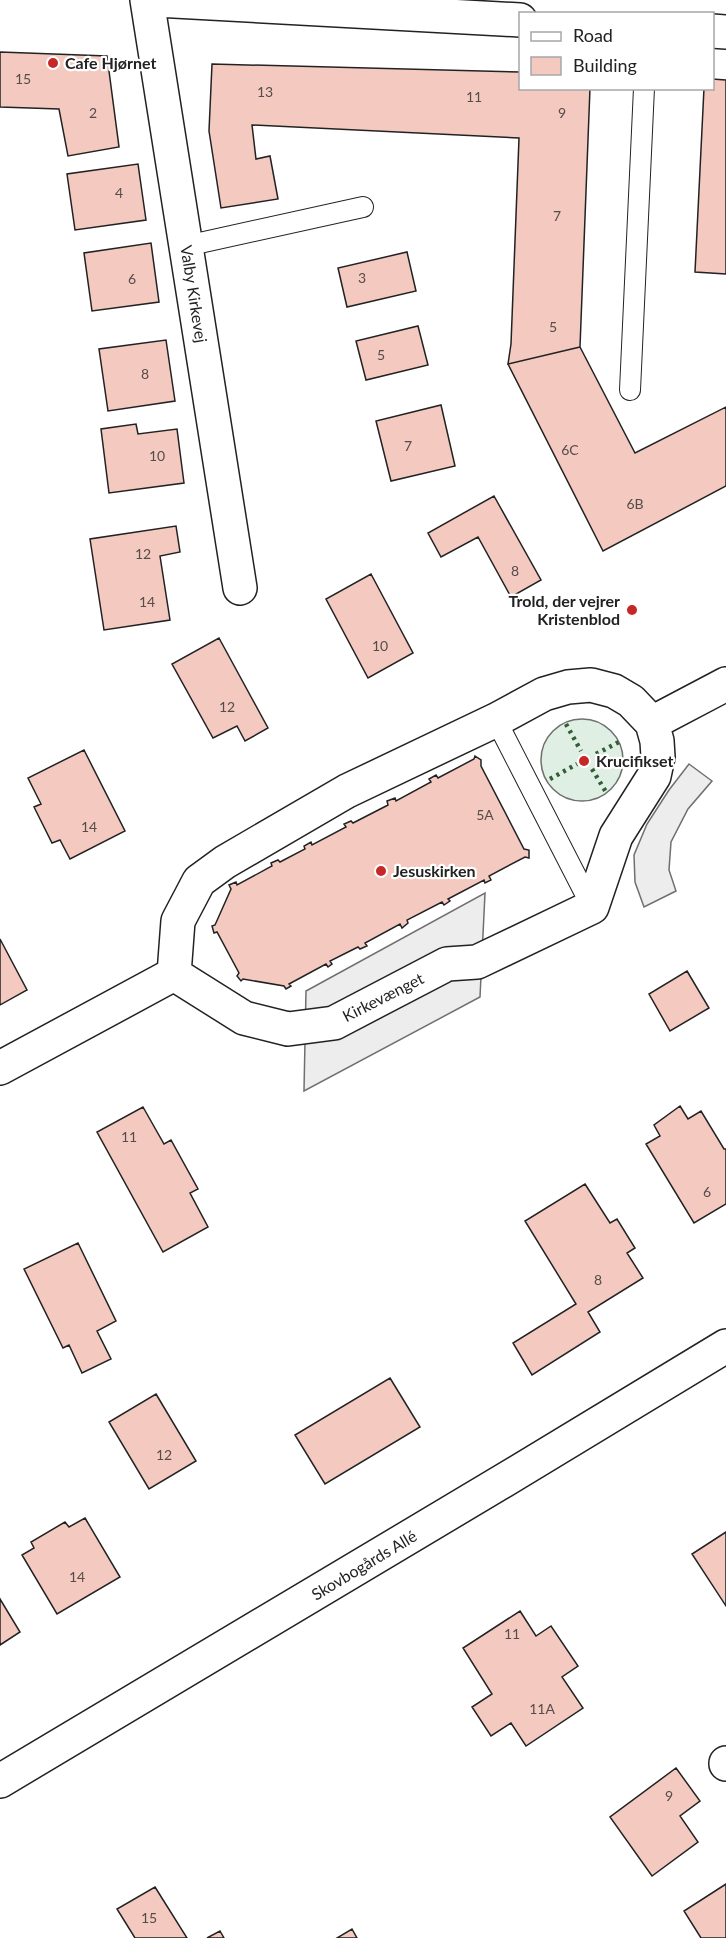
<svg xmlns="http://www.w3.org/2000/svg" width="726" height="1938" font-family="Lato,sans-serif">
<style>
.green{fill:#e0efe3;stroke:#6f6f6f;stroke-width:1.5}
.parking{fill:#ededed;stroke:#6f6f6f;stroke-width:1.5}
.building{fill:#f3c9c0;stroke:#222;stroke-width:1.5}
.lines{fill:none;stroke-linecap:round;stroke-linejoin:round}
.lane-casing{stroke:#222;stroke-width:22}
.street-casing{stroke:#222;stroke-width:36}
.lane{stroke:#fff;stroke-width:20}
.street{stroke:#fff;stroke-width:33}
.hedge{stroke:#2f5e38;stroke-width:4.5;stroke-dasharray:3 4.5;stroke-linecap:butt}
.poi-dot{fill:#c62828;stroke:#fff;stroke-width:2}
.labels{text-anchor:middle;stroke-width:4.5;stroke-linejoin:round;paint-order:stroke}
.number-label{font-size:14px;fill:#564c4a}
.poi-label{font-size:16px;font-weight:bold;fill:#222;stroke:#fff;text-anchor:start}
.street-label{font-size:16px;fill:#222;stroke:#fff}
</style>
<rect width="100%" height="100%" fill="#fff"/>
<!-- green -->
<path class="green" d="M541 760a41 41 0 1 1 82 0a41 41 0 1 1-82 0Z"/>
<!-- parking -->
<path class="parking" d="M 689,764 L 712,781 L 688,809 L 671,842 L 669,870 L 676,891 L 644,907 L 635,882 L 634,855 L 647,824 L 669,790 Z
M 485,893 L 480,997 L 304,1091 L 306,991 Z"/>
<!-- building -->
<path class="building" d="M 0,52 L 107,56 L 119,147 L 68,156 L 59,109 L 0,107 Z
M 212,64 L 520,72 L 520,88 L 590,88 L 580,347 L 508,364 L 511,344 L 519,138 L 252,125 L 256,159 L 270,156 L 278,199 L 221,208 L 209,131 Z
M 712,79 L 726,80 L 726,274 L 695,272 L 704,88 L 712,88 Z
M 138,164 L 146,220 L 75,230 L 67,174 Z
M 151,243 L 159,302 L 92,311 L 84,253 Z
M 407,252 L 416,291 L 347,307 L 338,268 Z
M 418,326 L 428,365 L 366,380 L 356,341 Z
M 166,340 L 175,401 L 108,411 L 99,349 Z
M 580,347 L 635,453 L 726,407 L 726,486 L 603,551 L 508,364 Z
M 441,405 L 455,466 L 391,481 L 376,421 Z
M 136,424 L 138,434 L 177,429 L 184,483 L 109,493 L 101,429 Z
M 494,496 L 541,580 L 511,597 L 478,537 L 441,557 L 428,533 Z
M 176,526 L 180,552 L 160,556 L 170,620 L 104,630 L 90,539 Z
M 371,574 L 413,653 L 368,678 L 326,599 Z
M 219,638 L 268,728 L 245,741 L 237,726 L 213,738 L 172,664 Z
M 84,750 L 125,831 L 70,859 L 60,840 L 52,843 L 34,807 L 41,804 L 28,778 Z
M 475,756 L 481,760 L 481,766 L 524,849 L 529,850 L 529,858 L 525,857 L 489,876 L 491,880 L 485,883 L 484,880 L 448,899 L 450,901 L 444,905 L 442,902 L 407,920 L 408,923 L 402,928 L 400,924 L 365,943 L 367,946 L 360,949 L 358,947 L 330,961 L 332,964 L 328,967 L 326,964 L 289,984 L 291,986 L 286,989 L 284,986 L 243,979 L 241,981 L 237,976 L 239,973 L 217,932 L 214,933 L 212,926 L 215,925 L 231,889 L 229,885 L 236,882 L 237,885 L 272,866 L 271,863 L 278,860 L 280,862 L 305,849 L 304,846 L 311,842 L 312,845 L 346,827 L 344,824 L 351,821 L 353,823 L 388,805 L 387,801 L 395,798 L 396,801 L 431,782 L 429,779 L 436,775 L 438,778 L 474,759 Z
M 0,939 L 27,990 L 0,1005 Z
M 687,971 L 709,1008 L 670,1031 L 649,994 Z
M 680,1106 L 688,1119 L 701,1111 L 724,1149 L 726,1149 L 726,1204 L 694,1223 L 646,1144 L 660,1136 L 654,1125 Z
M 143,1107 L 164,1144 L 171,1140 L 198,1189 L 190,1193 L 208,1227 L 163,1252 L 97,1132 Z
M 585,1184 L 610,1223 L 617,1219 L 635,1248 L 627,1253 L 643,1278 L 588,1312 L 600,1332 L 532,1375 L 513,1343 L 576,1304 L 525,1221 Z
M 78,1243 L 116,1321 L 97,1331 L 111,1359 L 82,1373 L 69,1345 L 63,1348 L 24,1269 Z
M 390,1378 L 420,1427 L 325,1484 L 295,1435 Z
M 156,1394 L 196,1461 L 149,1489 L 109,1422 Z
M 85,1518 L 120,1577 L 57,1614 L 22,1555 L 34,1548 L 31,1542 L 65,1522 L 69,1527 Z
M 726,1532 L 726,1606 L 692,1554 Z
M 0,1599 L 20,1632 L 0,1645 Z
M 520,1611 L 536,1636 L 551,1626 L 578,1666 L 562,1677 L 583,1708 L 526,1746 L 511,1723 L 491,1736 L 472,1707 L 492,1694 L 463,1648 Z
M 676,1768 L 700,1801 L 680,1816 L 698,1842 L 652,1876 L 610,1817 Z
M 726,1884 L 726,1938 L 701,1938 L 684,1911 Z
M 155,1887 L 187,1938 L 135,1938 L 117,1909 Z
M 352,1929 L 357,1938 L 337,1938 Z
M 220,1931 L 224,1938 L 207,1938 Z"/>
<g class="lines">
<!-- lane casing -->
<g class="lane-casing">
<path id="lane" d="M 186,246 L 363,207
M 630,390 L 644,88
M 496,720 L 592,907"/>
</g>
<!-- street casing -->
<g class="street-casing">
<path id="street" d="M 147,0 L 240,588
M 156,0 L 520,20
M 712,31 L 726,32
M 591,685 L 614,691 L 631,701 L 652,723 L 657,741 L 658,757 L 654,776 L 616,836 L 592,907 L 477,962 L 447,964 L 334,1023 L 288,1029 L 244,1018 L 174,974 L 178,921 L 199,881 L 225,862 L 347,791 L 496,720 L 544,694 L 568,687 Z
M 652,723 L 726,684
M 0,1068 L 174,974
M 726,1763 L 726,1764
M 0,1781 L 503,1481 L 726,1346"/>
</g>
<!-- lane -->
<use href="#lane" class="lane"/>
<!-- street -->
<use href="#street" class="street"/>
<!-- hedge -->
<path class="hedge" d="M 566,724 L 581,751
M 596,754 L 619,742
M 592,769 L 606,792
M 550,779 L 577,764"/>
</g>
<!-- markers -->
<g class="poi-dot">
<circle cx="53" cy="63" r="6"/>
<circle cx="632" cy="610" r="6"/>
<circle cx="584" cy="761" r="6"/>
<circle cx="381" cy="871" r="6"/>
</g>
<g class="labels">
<!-- number labels -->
<g class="number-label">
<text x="23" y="84">15</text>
<text x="265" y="97">13</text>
<text x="474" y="102">11</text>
<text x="93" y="118">2</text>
<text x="562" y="118">9</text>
<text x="119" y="198">4</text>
<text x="557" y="221">7</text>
<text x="362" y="283">3</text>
<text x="132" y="284">6</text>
<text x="553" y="332">5</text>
<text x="381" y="360">5</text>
<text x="145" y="379">8</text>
<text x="408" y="451">7</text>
<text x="570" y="455">6C</text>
<text x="157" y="461">10</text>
<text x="635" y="509">6B</text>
<text x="143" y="559">12</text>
<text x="515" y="576">8</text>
<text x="147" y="607">14</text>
<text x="380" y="651">10</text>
<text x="227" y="712">12</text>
<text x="485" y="820">5A</text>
<text x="89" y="832">14</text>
<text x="129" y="1142">11</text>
<text x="707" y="1197">6</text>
<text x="598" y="1285">8</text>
<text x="164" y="1460">12</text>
<text x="77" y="1582">14</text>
<text x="512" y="1639">11</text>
<text x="542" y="1714">11A</text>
<text x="669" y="1801">9</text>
<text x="149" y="1923">15</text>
</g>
<!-- poi labels -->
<g class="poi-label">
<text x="65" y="69">Cafe Hjørnet</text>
<text x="620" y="607" text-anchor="end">Trold, der vejrer<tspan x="620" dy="18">Kristenblod</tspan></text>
<text x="596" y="767">Krucifikset</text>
<text x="393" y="877">Jesuskirken</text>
</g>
<!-- street labels -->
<g class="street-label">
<text transform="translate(194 294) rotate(81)" y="6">Valby Kirkevej</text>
<text transform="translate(383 997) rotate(-27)" y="6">Kirkevænget</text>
<text transform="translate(364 1565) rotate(-31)" y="6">Skovbogårds Allé</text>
</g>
</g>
<!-- legend -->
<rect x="519" y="12" width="195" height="78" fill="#ffffff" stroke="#a7a7a7" stroke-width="1.5"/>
<rect x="531" y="32" width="30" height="9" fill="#ffffff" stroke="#a7a7a7" stroke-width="1.5"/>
<text x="573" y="42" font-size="18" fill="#222222">Road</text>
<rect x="531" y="57" width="30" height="18" fill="#f3c9c0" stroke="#a7a7a7" stroke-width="1.5"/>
<text x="573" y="72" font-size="18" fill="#222222">Building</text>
</svg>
